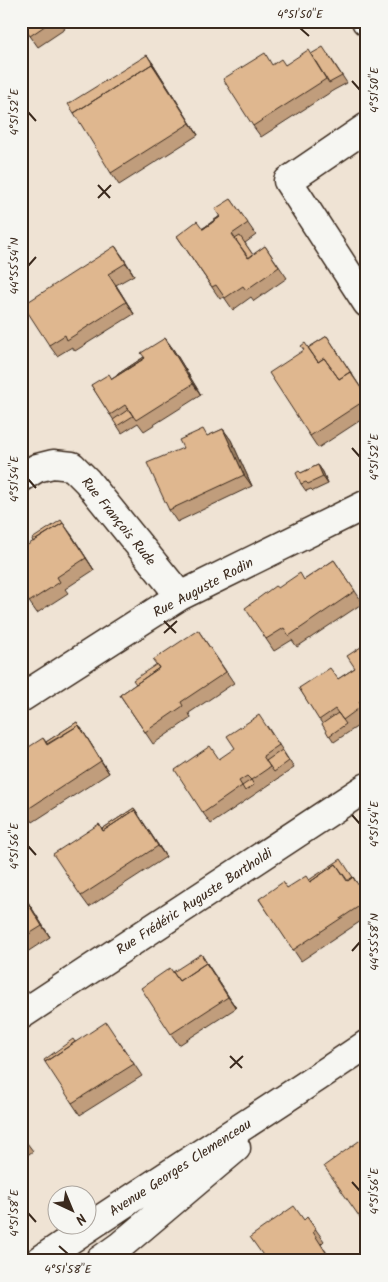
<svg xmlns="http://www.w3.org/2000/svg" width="388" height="1282" font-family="Kalam,sans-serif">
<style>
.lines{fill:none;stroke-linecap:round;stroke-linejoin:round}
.minor-casing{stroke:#3b2a1e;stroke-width:31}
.minor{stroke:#f6f6f2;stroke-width:28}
.wall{fill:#c09d7b;stroke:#3b2a1e}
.shaded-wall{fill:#9c8064;stroke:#3b2a1e}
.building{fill:#dfb78f;stroke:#3b2a1e}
.ticks{fill:none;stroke:#3b2a1e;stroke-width:2}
.labels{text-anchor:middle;stroke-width:4.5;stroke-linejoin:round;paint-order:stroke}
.street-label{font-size:14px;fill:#3b2a1e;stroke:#f6f6f2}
.neatline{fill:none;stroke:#3b2a1e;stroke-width:2}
.ticks-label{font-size:12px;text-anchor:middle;fill:#3b2a1e}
</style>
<rect width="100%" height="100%" fill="#efe3d4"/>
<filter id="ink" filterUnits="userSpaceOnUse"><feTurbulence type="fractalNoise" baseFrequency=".02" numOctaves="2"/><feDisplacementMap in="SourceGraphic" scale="10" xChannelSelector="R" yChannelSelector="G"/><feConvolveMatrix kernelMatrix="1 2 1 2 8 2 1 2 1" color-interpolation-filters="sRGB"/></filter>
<g filter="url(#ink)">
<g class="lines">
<!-- minor casing -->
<g class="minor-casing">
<path id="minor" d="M 366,21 L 367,22
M 367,127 L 288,181 L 367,303
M 21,478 L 37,468 L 53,464 L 72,466 L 87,481 L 180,596
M 21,698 L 180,596 L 367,504
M 21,1015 L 367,787
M 39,1261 C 147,1186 259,1118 367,1044
M 99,1261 L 120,1246 L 236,1148"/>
</g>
<!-- minor -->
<use href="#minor" class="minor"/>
</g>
<!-- wall -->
<path class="wall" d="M 21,21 L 70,21 L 63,26 L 65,29 L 38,47 L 21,23 Z
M 311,54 L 328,54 L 347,83 L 334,90 L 261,137 L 253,126 L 273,65 L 285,65 Z
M 152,62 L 198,135 L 119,185 L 111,173 Z
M 231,199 L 256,235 L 245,243 L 253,255 L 265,246 L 287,278 L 254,301 L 251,297 L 233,310 L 224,297 L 220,299 L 177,236 L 202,229 L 220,216 Z
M 115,246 L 134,275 L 116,285 L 134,314 L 75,351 L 72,347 L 57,356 L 49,345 Z
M 327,336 L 367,397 L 367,416 L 318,448 L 310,436 L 308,348 Z
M 165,338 L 173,349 L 201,395 L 144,431 L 138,423 L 122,433 L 91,385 L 112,378 L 144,357 Z
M 223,429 L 231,440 L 252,486 L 177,522 L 169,510 L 183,448 Z
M 318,465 L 323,472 L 328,484 L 313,491 L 311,489 L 306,491 L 301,484 L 301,473 Z
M 71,534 L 94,570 L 65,589 L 68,593 L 37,613 L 21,590 L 33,542 Z
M 334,560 L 363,603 L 297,647 L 292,640 L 274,651 L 266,639 L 278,588 L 304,580 Z
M 198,630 L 234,683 L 189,713 L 191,718 L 153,744 L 120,695 L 136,684 L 157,664 Z
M 367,643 L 367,720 L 334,742 L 299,688 L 338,679 L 355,668 Z
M 77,722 L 109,773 L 33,822 L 21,805 L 43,738 L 46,742 Z
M 267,726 L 294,768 L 211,824 L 203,813 Z
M 134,808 L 166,857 L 89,907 L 81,896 L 99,824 L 102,829 Z
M 309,880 L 367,897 L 367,917 L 301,961 L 259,899 L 287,888 Z
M 21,891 L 50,937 L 21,956 Z
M 174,973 L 214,974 L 236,1008 L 179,1045 L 171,1034 Z
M 114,1034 L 142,1076 L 80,1115 L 72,1103 L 75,1042 Z
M 21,1135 L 33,1151 L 21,1160 Z
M 307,1217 L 324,1241 L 321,1244 L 332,1261 L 267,1261 L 304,1220 Z"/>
<!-- shaded-wall -->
<path class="shaded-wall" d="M 147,55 L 152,62 L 198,135 L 190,123 Z
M 115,246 L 123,257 L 134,275 L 126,263 Z
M 108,274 L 116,285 L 134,314 L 126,302 Z
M 165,338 L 173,349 L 201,395 L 193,384 Z
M 223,429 L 231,440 L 252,486 L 244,475 Z
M 318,465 L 323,472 L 328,484 L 323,477 Z
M 63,523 L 71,534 L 94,570 L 86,558 Z
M 79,725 L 86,736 L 109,773 L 101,761 Z
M 135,810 L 143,822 L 166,857 L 158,846 Z
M 21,891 L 50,937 L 42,926 Z
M 201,954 L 214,974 L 236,1008 L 228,997 Z"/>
<!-- building -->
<path class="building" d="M 21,21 L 52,21 L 30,36 L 21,23 Z
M 323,47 L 342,76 L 329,83 L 311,54 Z
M 308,50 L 326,79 L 253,126 L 223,79 L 265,53 L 272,65 L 281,59 L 285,65 Z
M 147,55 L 155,68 L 152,64 L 74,113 L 68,104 Z
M 152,64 L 190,123 L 111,173 L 74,113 Z
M 231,199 L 248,223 L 232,234 L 248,258 L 265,246 L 279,267 L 246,290 L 243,286 L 225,298 L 216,285 L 212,287 L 177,236 L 197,221 L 203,229 L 220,217 L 215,209 Z
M 220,216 L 220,217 L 203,229 L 202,229 Z
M 240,236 L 253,255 L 249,258 L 235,239 Z
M 115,246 L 126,263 L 108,274 L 126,302 L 67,340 L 65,335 L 49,345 L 23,305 Z
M 327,336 L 353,376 L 350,372 L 339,379 L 324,358 L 318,362 L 308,348 Z
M 165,338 L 193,384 L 136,420 L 125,405 L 110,415 L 91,385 L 109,374 L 112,379 L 145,358 L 141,353 Z
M 305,343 L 318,362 L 324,358 L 339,379 L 350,372 L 367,397 L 367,399 L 310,436 L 269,373 L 304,350 L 301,346 Z
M 144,357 L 145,358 L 112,379 L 112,378 Z
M 129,409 L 133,416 L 117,426 L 113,420 Z
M 203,429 L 207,436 L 223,429 L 244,475 L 169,510 L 147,463 L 183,448 L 179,440 Z
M 318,465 L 323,477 L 308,484 L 306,482 L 301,484 L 296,473 L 299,471 L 301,473 Z
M 61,520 L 63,523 L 33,542 L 32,539 Z
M 63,523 L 86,558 L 57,577 L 60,582 L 29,602 L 21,590 L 21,549 Z
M 334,560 L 355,591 L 289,636 L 284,628 L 266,639 L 245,608 L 275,586 L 278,588 L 300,573 L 304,580 Z
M 198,630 L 226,672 L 181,702 L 183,706 L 145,732 L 120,695 L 159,668 L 153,660 Z
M 367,643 L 367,696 L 359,702 L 362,706 L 343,720 L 335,709 L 319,720 L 299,688 L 330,668 L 338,679 L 355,668 L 347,656 Z
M 157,664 L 159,668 L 136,684 L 133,680 Z
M 367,703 L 367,710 L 365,711 L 362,707 Z
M 338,713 L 346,724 L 329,736 L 322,724 Z
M 259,715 L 279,745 L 263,756 L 270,767 L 251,780 L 247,776 L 239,781 L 242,786 L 203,813 L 175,770 L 210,746 L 219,759 L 235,748 L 227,736 Z
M 77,722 L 81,729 L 79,725 L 47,744 L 46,742 Z
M 79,725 L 101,761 L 25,811 L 21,805 L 21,752 L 43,738 L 47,745 Z
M 282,750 L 289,761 L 274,772 L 266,761 Z
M 251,780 L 254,785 L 245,791 L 242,786 Z
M 134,808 L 139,815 L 135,810 L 103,831 L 102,829 Z
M 135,810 L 158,846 L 81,896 L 53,854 L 99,824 L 103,831 Z
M 341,859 L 356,882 L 353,877 L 348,881 L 336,864 L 310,882 L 309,880 Z
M 336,864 L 347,881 L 353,877 L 367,898 L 367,901 L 293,950 L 259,899 L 283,882 L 287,888 L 306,876 L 310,882 Z
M 21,892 L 42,926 L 21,939 Z
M 201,954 L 209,967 L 206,963 L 179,981 L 173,972 Z
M 206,963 L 228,997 L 171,1034 L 141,988 L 170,968 L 179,981 Z
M 106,1022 L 134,1064 L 72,1103 L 45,1062 Z
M 73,1039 L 75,1042 L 45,1062 L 44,1060 Z
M 21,1135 L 25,1140 L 21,1142 Z
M 366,1136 L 367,1137 L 367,1226 L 366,1226 L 324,1166 Z
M 294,1206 L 304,1220 L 307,1217 L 316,1230 L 313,1232 L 327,1254 L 317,1261 L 311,1261 L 310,1259 L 307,1261 L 267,1261 L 250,1237 Z"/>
</g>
<!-- ticks -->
<path class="ticks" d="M 300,28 L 309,36M 352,81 L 360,90M 28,112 L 36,121M 98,185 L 110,198M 98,198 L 111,185M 28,266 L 36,257M 352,448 L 360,457M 28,479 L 36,488M 164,621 L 176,633M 164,633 L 177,621M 352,815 L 360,824M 28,846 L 36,855M 352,951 L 360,942M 230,1056 L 242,1068M 230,1068 L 243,1056M 352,1182 L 360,1191M 28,1213 L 36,1222M 59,1246 L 68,1254"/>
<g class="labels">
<!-- street labels -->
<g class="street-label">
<text transform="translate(119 521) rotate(51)" y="5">Rue François Rude</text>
<text transform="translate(203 587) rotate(-28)" y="5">Rue Auguste Rodin</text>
<text transform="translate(194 901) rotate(-33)" y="5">Rue Frédéric Auguste Bartholdi</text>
<text transform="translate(180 1167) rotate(-33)" y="5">Avenue Georges Clemenceau</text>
</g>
</g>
<!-- margin -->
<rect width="388" height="1282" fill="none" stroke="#f6f6f2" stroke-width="55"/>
<!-- north arrow -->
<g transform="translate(72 1210) rotate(136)"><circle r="24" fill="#f6f6f2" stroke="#aba49d"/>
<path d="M0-4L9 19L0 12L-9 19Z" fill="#3b2a1e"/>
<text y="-8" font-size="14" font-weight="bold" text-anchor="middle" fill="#3b2a1e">N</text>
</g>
<rect x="28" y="28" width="332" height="1226" class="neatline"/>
<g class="ticks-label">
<text x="300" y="18">4°51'50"E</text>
<text transform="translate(374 90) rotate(-90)" y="4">4°51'50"E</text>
<text transform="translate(14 112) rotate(-90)" y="4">4°51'52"E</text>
<text transform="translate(14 266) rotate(-90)" y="4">44°55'54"N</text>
<text transform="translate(374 457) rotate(-90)" y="4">4°51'52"E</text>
<text transform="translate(14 479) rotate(-90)" y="4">4°51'54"E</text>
<text transform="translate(374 824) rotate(-90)" y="4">4°51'54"E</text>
<text transform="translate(14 846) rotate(-90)" y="4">4°51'56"E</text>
<text transform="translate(374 942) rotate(-90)" y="4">44°55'58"N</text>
<text transform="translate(374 1191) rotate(-90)" y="4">4°51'56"E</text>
<text transform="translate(14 1213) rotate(-90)" y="4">4°51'58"E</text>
<text x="68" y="1273">4°51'58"E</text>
</g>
</svg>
